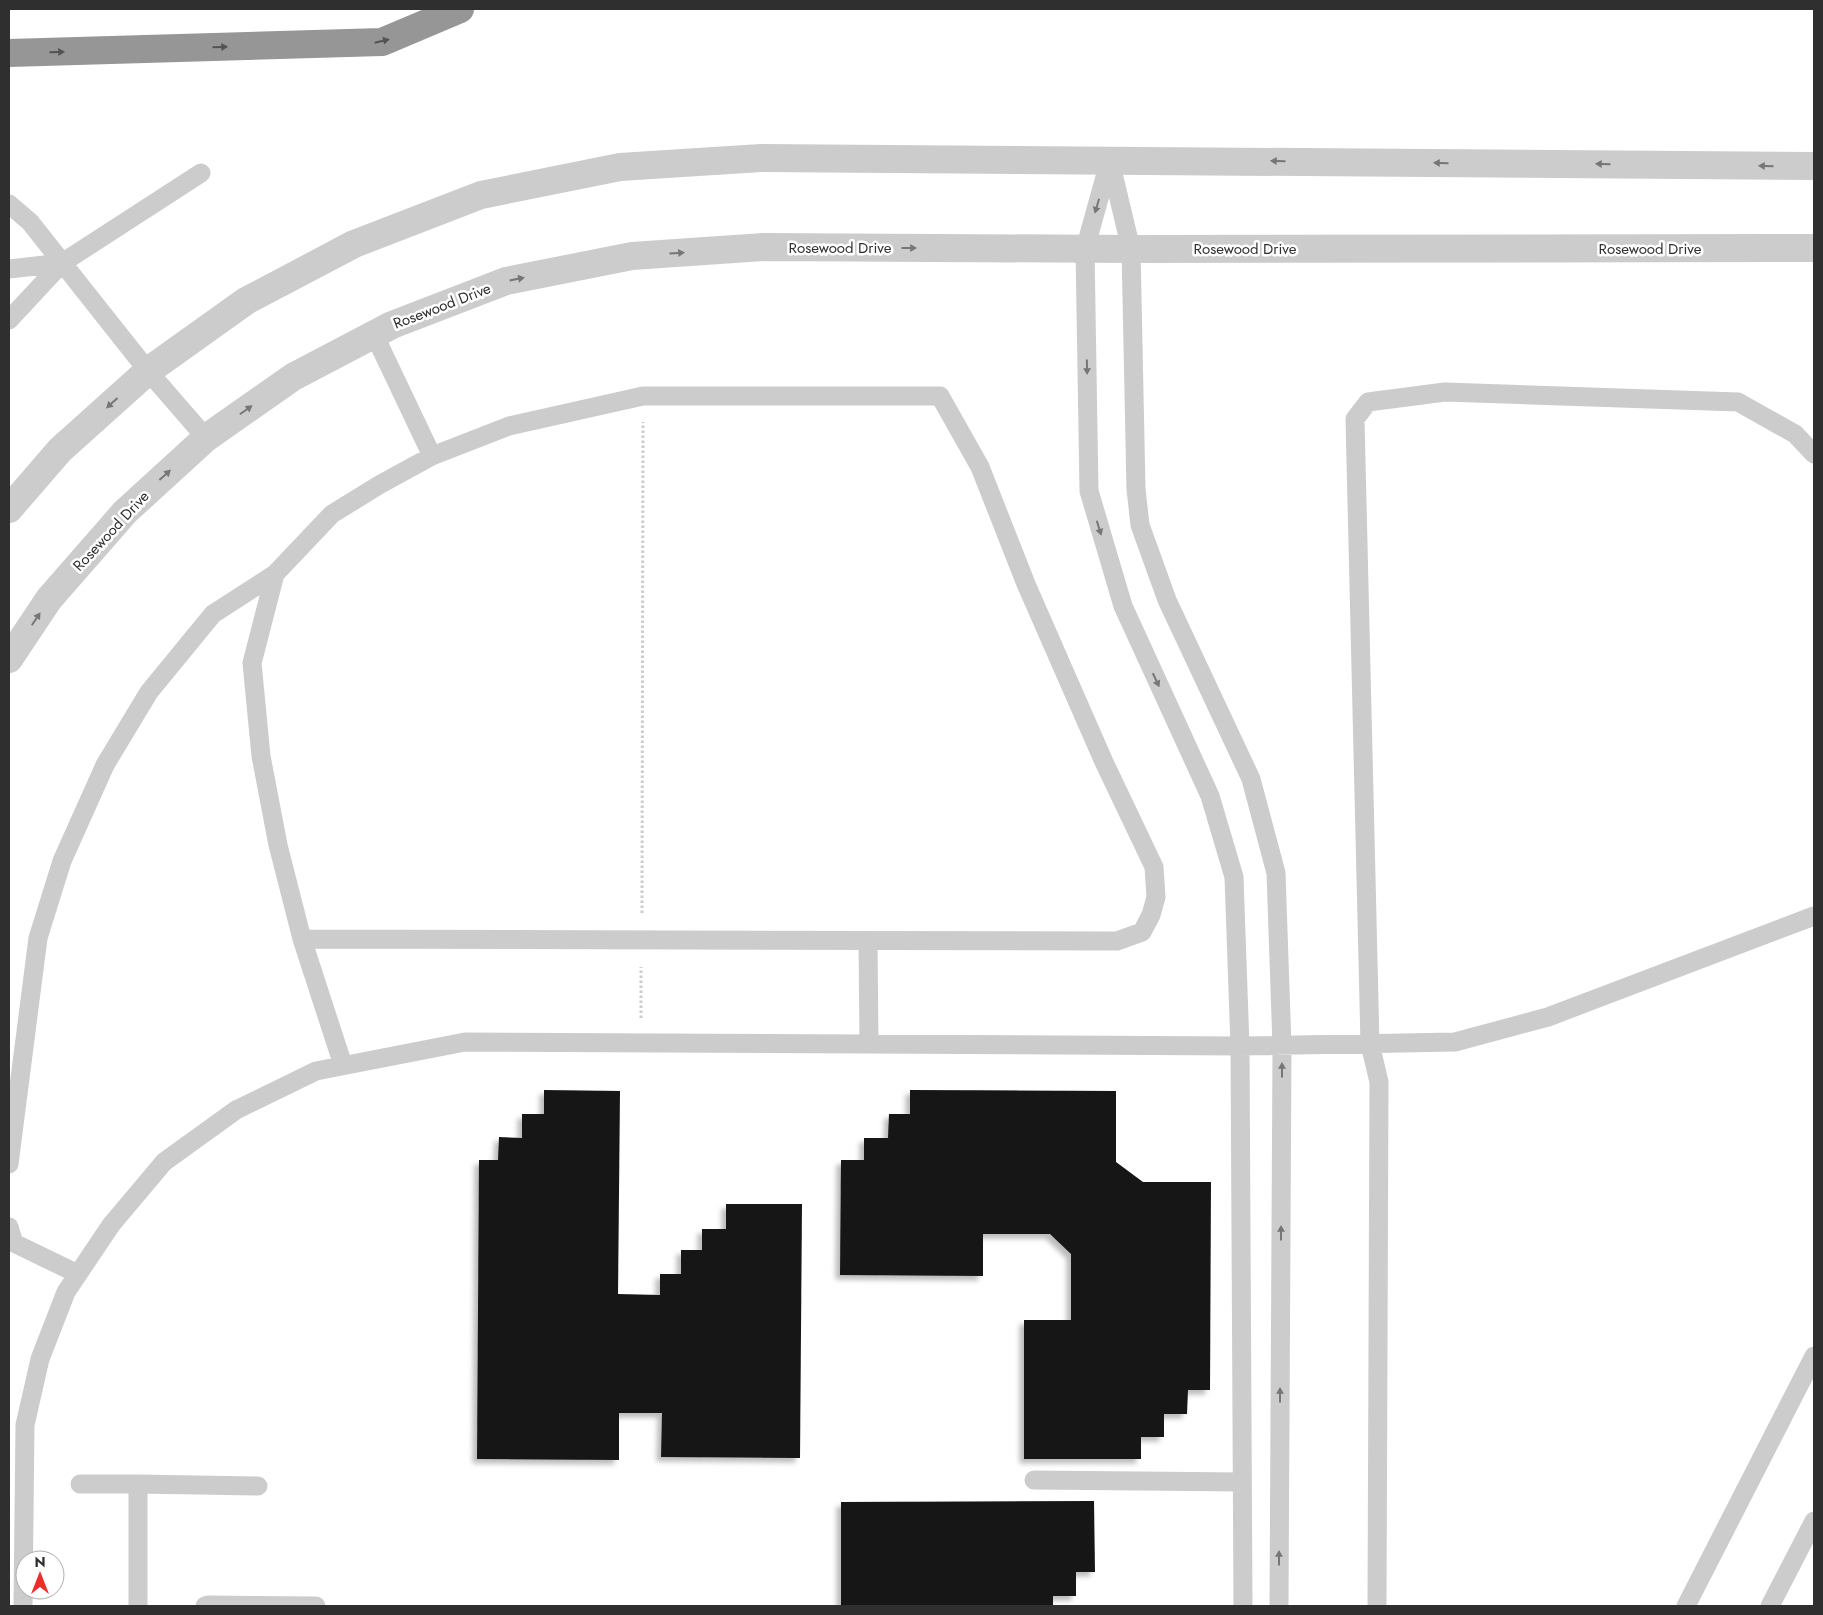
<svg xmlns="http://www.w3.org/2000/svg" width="1823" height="1615" font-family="Jost,sans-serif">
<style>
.building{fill:#161616;filter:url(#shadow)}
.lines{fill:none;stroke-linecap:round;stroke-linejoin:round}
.path{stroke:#ccc;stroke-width:3;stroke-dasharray:2.5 2.5;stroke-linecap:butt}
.lane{stroke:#ccc;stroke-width:19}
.street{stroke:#ccc;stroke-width:28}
.highway{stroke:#969696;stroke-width:28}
.oneway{fill:#535353}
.oneway2{fill:#767676}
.labels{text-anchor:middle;stroke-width:5;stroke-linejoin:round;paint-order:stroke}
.street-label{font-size:15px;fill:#2f2f2f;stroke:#fff}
</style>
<defs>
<filter id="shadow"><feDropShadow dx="-4.5" dy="4.5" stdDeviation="2.5" flood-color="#0004"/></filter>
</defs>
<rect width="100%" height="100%" fill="#fff"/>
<!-- building -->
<path class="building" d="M 544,1090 L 620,1091 L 618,1294 L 660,1295 L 660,1274 L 681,1274 L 681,1250 L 702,1250 L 702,1229 L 726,1229 L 726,1204 L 802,1204 L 800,1458 L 661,1457 L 662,1413 L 619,1413 L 619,1460 L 477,1459 L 479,1160 L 498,1160 L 499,1137 L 522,1138 L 522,1114 L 544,1114 Z
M 910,1090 L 1116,1091 L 1116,1162 L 1143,1182 L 1211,1182 L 1210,1390 L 1188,1390 L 1187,1414 L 1164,1414 L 1164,1437 L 1141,1437 L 1141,1459 L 1024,1459 L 1024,1320 L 1071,1320 L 1071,1254 L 1050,1234 L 983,1234 L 983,1276 L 840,1275 L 841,1160 L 864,1160 L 864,1138 L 888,1138 L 889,1114 L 910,1114 Z
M 1094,1501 L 1095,1572 L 1076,1572 L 1076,1596 L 1053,1596 L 1053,1606 L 841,1606 L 841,1502 Z"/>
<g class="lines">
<!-- path -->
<path class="path" d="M 642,913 L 643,422
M 641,1018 L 641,967"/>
<!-- lane -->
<path class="lane" d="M 1110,159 L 1085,249 L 1089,491 L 1123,606 L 1210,796 L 1234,877 L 1240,1046 L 1243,1606
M 1110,161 L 1131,249 L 1136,489 L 1140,525 L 1167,600 L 1251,779 L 1276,873 L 1282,1046 L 1279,1606
M 9,204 L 30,222 L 148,371 L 206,438
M 9,269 L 62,263
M 9,320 L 62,263 L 201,173
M 374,334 L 432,456
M 302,939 L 1117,941 L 1142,932 L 1151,915 L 1156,897 L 1154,867 L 1104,762 L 1026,584 L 980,467 L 940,396 L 643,396 L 509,426 L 432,456 L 379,485 L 332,514 L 275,574 L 252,663 L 261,756 L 278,845 L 302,939 L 343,1065
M 868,941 L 869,1044
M 9,1164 L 38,938 L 62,861 L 105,765 L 149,692 L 213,614 L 275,574
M 9,1227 L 14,1243 L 78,1274
M 1034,1480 L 1242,1482
M 80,1484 L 138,1484
M 23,1606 L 25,1425 L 40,1359 L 66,1292 L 111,1225 L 164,1162 L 236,1110 L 316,1071 L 465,1042 L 1240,1046 L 1455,1042 L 1548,1017 L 1814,916
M 138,1606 L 138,1484 L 258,1486
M 205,1606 L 208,1605 L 316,1606
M 1377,1606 L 1379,1082 L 1370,1044 L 1355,419 L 1368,402 L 1445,392 L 1738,402 L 1795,434 L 1814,454
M 1686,1606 L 1814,1356
M 1770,1606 L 1814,1521"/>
<!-- street -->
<path class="street" d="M 9,509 L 60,450 L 148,371 L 246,301 L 354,244 L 481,195 L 620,167 L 761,158 L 1814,166
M 9,659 L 49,599 L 125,512 L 206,438 L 293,377 L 392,325 L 506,281 L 632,256 L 764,247 L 1131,249 L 1814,248"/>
<!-- highway -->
<path class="highway" d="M 9,53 L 382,42 L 460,9"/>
</g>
<!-- one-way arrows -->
<defs><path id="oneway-solid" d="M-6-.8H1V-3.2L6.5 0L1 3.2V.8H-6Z" transform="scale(1.25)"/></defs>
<g class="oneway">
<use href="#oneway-solid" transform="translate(382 41) rotate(-13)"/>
<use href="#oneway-solid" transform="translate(220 47) rotate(-2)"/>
<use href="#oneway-solid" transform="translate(57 52) rotate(-2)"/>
</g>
<g class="oneway2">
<use href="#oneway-solid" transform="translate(1278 161) rotate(-179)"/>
<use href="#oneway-solid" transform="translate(1441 163) rotate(-179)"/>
<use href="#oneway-solid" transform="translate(1603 164) rotate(-179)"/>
<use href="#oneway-solid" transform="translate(1766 166) rotate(-179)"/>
<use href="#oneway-solid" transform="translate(1097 206) rotate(106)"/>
<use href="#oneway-solid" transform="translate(909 248)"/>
<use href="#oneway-solid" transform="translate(677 253) rotate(-4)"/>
<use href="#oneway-solid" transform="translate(517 279) rotate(-11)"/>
<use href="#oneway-solid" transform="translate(1087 367) rotate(89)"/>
<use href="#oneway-solid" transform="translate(112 403) rotate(138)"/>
<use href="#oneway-solid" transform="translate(246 410) rotate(-35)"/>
<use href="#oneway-solid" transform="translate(165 475) rotate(-42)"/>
<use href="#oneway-solid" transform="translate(1099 528) rotate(73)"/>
<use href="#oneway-solid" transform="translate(36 619) rotate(-56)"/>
<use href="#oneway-solid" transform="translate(1156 680) rotate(65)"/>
<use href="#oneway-solid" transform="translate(1282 1070) rotate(-90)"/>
<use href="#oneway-solid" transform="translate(1281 1233) rotate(-90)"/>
<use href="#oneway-solid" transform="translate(1280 1395) rotate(-90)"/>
<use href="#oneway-solid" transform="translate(1279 1558) rotate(-90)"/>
</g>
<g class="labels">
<!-- street labels -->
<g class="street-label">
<text x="840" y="253">Rosewood Drive</text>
<text x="1245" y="254">Rosewood Drive</text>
<text x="1650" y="254">Rosewood Drive</text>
<text transform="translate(442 306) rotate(-21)" y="5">Rosewood Drive</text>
<text transform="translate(111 531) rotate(-47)" y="5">Rosewood Drive</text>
</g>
</g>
<!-- border -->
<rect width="1823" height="1615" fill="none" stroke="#2f2f2f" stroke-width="20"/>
<!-- north arrow -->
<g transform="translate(40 1575)"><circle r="24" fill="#ffffff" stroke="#acacac"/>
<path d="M0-4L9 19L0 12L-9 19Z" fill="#ef2d28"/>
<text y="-8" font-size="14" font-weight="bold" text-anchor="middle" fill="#2f2f2f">N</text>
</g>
</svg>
